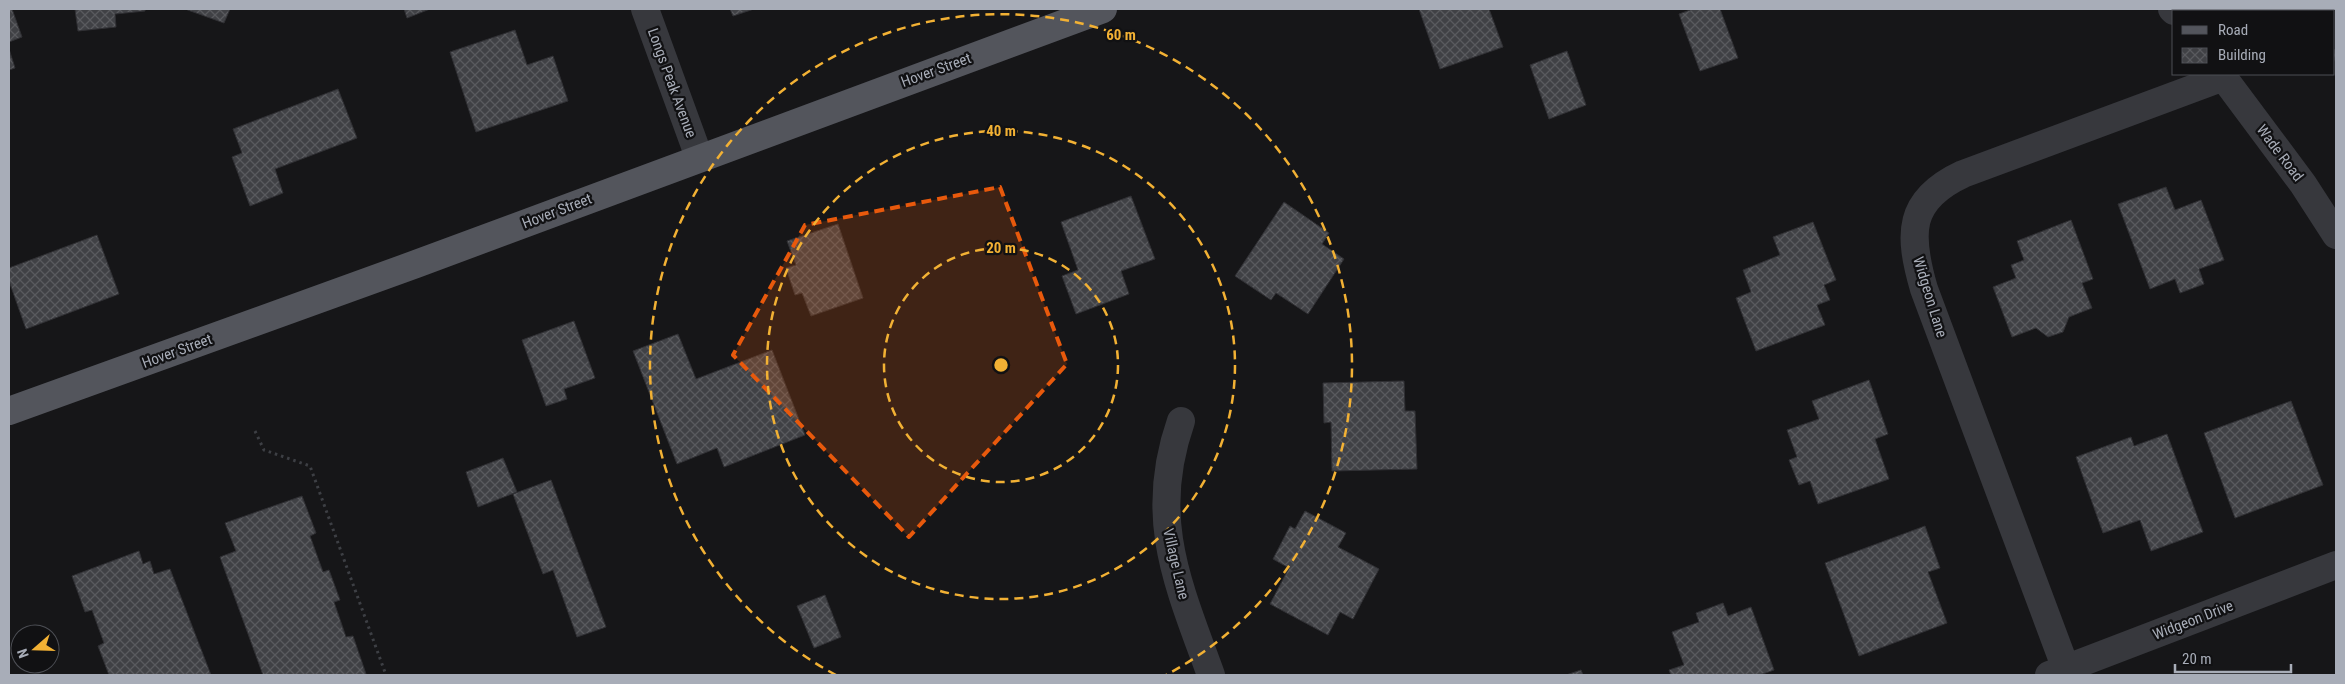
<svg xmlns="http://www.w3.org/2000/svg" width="2345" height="684" font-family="'Roboto Condensed',sans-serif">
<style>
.building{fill:url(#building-cross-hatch);stroke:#303034}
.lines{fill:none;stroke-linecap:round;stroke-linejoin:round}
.path{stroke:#3d3f44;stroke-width:3;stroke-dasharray:2.5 4;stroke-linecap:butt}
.minor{stroke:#37383d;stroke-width:28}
.major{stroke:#53555c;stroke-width:28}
.marked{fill:#e8590c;fill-opacity:0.2;stroke:#e8590c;stroke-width:4;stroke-dasharray:10 6;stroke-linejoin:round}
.ring{fill:none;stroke:#f2b134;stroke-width:2.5;stroke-dasharray:9 6}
.labels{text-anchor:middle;stroke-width:4.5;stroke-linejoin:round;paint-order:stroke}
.street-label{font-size:15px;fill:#a8adb8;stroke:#111113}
.centre{fill:#f2b134;stroke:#111113;stroke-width:2.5}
.ring-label{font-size:15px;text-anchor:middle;font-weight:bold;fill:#f2b134;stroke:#111113;stroke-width:4.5;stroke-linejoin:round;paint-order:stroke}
</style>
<defs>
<pattern id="building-cross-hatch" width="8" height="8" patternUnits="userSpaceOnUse" patternTransform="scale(1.25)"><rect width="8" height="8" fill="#404145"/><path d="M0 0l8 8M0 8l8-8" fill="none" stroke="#595a5e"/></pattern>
</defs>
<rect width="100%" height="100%" fill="#161618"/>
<!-- building -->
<path class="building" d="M 9,9 L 12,9 L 22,37 L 9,42 Z
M 75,9 L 145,9 L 145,11 L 115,14 L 116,27 L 78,31 Z
M 185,9 L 230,9 L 224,23 Z
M 404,9 L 430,9 L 407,18 Z
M 730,9 L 754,9 L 733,16 Z
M 1419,9 L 1489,9 L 1503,47 L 1440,69 Z
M 1693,9 L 1720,9 L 1738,58 L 1700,71 L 1679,14 Z
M 515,30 L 527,65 L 553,56 L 568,101 L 476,132 L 450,52 Z
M 9,49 L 15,68 L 9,70 Z
M 2336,49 L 2336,64 L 2334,57 L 2334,50 Z
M 1567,51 L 1586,105 L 1549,119 L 1530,65 Z
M 338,89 L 357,138 L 275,169 L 283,193 L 250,206 L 232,157 L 242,153 L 233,129 Z
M 2166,187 L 2175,210 L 2201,200 L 2224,260 L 2199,269 L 2204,284 L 2180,293 L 2175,279 L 2150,289 L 2118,204 Z
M 1131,196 L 1155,259 L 1121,271 L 1129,294 L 1076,314 L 1062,276 L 1078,270 L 1061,222 Z
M 1284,202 L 1329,233 L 1322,244 L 1344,259 L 1308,314 L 1276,293 L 1271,300 L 1235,276 Z
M 2071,220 L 2093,279 L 2082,283 L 2092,308 L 2069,317 L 2063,332 L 2048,337 L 2036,328 L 2012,337 L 1993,287 L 2016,278 L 2011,265 L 2024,260 L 2017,241 Z
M 1813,222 L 1836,280 L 1824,285 L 1830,300 L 1817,305 L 1825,325 L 1756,351 L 1736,298 L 1751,292 L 1743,270 L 1780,255 L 1773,237 Z
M 838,224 L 863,298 L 811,316 L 802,293 L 795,295 L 786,268 L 796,265 L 787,241 Z
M 97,235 L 119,294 L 26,329 L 9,281 L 9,268 Z
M 574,321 L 595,378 L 564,389 L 567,399 L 546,406 L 522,340 Z
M 678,334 L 696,379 L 772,350 L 805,435 L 724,467 L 717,448 L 677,464 L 633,351 Z
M 1869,380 L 1888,434 L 1875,439 L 1889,479 L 1818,504 L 1810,481 L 1799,485 L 1789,460 L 1797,457 L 1787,430 L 1819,419 L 1812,401 Z
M 1404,381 L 1405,411 L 1415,411 L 1417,469 L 1332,471 L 1331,422 L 1324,423 L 1323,383 Z
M 2291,401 L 2323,485 L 2235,518 L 2204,433 Z
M 2167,434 L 2203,532 L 2151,551 L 2140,520 L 2103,533 L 2076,457 L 2131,437 L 2134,446 Z
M 503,458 L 517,492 L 478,507 L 466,472 Z
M 551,480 L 606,627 L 577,637 L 553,570 L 543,574 L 513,494 Z
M 302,496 L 316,533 L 310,536 L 323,572 L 329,570 L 340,600 L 334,602 L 346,637 L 353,636 L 366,674 L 362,675 L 263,675 L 220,557 L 236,551 L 225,523 Z
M 1305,511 L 1346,533 L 1338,547 L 1379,569 L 1353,619 L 1340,612 L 1328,635 L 1270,604 L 1289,568 L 1273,559 L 1290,526 L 1295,529 Z
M 1925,526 L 1940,568 L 1928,572 L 1947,623 L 1859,656 L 1825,563 Z
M 139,551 L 143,564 L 150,561 L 154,574 L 170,569 L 211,675 L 109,675 L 98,646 L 104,643 L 92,610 L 85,612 L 72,576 Z
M 825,595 L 841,637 L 814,648 L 797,606 Z
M 1723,603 L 1728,616 L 1751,607 L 1774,670 L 1760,675 L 1671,675 L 1669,670 L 1684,665 L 1672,632 L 1699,622 L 1696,613 Z
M 1581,670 L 1583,675 L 1566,675 Z"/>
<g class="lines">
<!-- path -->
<path class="path" d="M 255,431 L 264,450 L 310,466 L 386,675"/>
<!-- minor -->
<path class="minor" d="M 645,9 L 699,157
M 2172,9 L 2174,11
M 2221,74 L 2303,184 L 2336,235
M 1181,421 C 1147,518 1178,584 1211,675
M 2066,669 L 1924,289 C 1908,234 1907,200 1963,174 L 2224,77
M 2049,675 L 2336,565"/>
<!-- major -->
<path class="major" d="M 9,411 L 416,264 L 1103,9"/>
</g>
<!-- marked area -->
<path class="marked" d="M 1000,187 L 1067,364 L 909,537 L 733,355 L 805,225 Z"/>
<!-- distance rings -->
<g class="ring">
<circle cx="1001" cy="365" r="117"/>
<circle cx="1001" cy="365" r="234"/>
<path d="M836 675A351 351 0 1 1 1166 675"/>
</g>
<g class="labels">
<!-- street labels -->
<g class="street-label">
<text transform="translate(936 70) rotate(-20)" y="5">Hover Street</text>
<text transform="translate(672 83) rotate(70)" y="5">Longs Peak Avenue</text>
<text transform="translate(2280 153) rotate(53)" y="5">Wade Road</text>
<text transform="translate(557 211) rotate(-21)" y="5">Hover Street</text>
<text transform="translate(1930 297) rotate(73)" y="5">Widgeon Lane</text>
<text transform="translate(177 351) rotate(-20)" y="5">Hover Street</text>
<text transform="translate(1176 564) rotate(77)" y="5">Village Lane</text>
<text transform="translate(2193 620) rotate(-21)" y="5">Widgeon Drive</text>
</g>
</g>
<circle cx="1001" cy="365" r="8" class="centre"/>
<g class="ring-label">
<text x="1121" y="40">60 m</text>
<text x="1001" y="136">40 m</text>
<text x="1001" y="253">20 m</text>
</g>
<!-- border -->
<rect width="2345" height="684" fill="none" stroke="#a8adb8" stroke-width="20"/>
<!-- legend -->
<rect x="2172" y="10" width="162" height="65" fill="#111113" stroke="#4d4f55"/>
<rect x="2182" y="26" width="25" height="8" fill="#53555c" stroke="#4d4f55"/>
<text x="2218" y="35" font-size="15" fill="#a8adb8">Road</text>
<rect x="2182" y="48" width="25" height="15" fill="url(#building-cross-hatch)" stroke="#4d4f55"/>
<text x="2218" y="60" font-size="15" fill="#a8adb8">Building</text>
<!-- north arrow -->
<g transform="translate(35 649) rotate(250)"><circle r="24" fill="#111113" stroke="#4d4f55"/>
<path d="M0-4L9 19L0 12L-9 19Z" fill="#f2b134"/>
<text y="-8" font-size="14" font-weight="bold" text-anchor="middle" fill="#a8adb8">N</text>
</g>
<!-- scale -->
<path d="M2175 664v8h116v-8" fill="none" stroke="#a8adb8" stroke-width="2.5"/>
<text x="2182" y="664" font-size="15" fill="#a8adb8" stroke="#111113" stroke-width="4" paint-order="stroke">20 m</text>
</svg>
